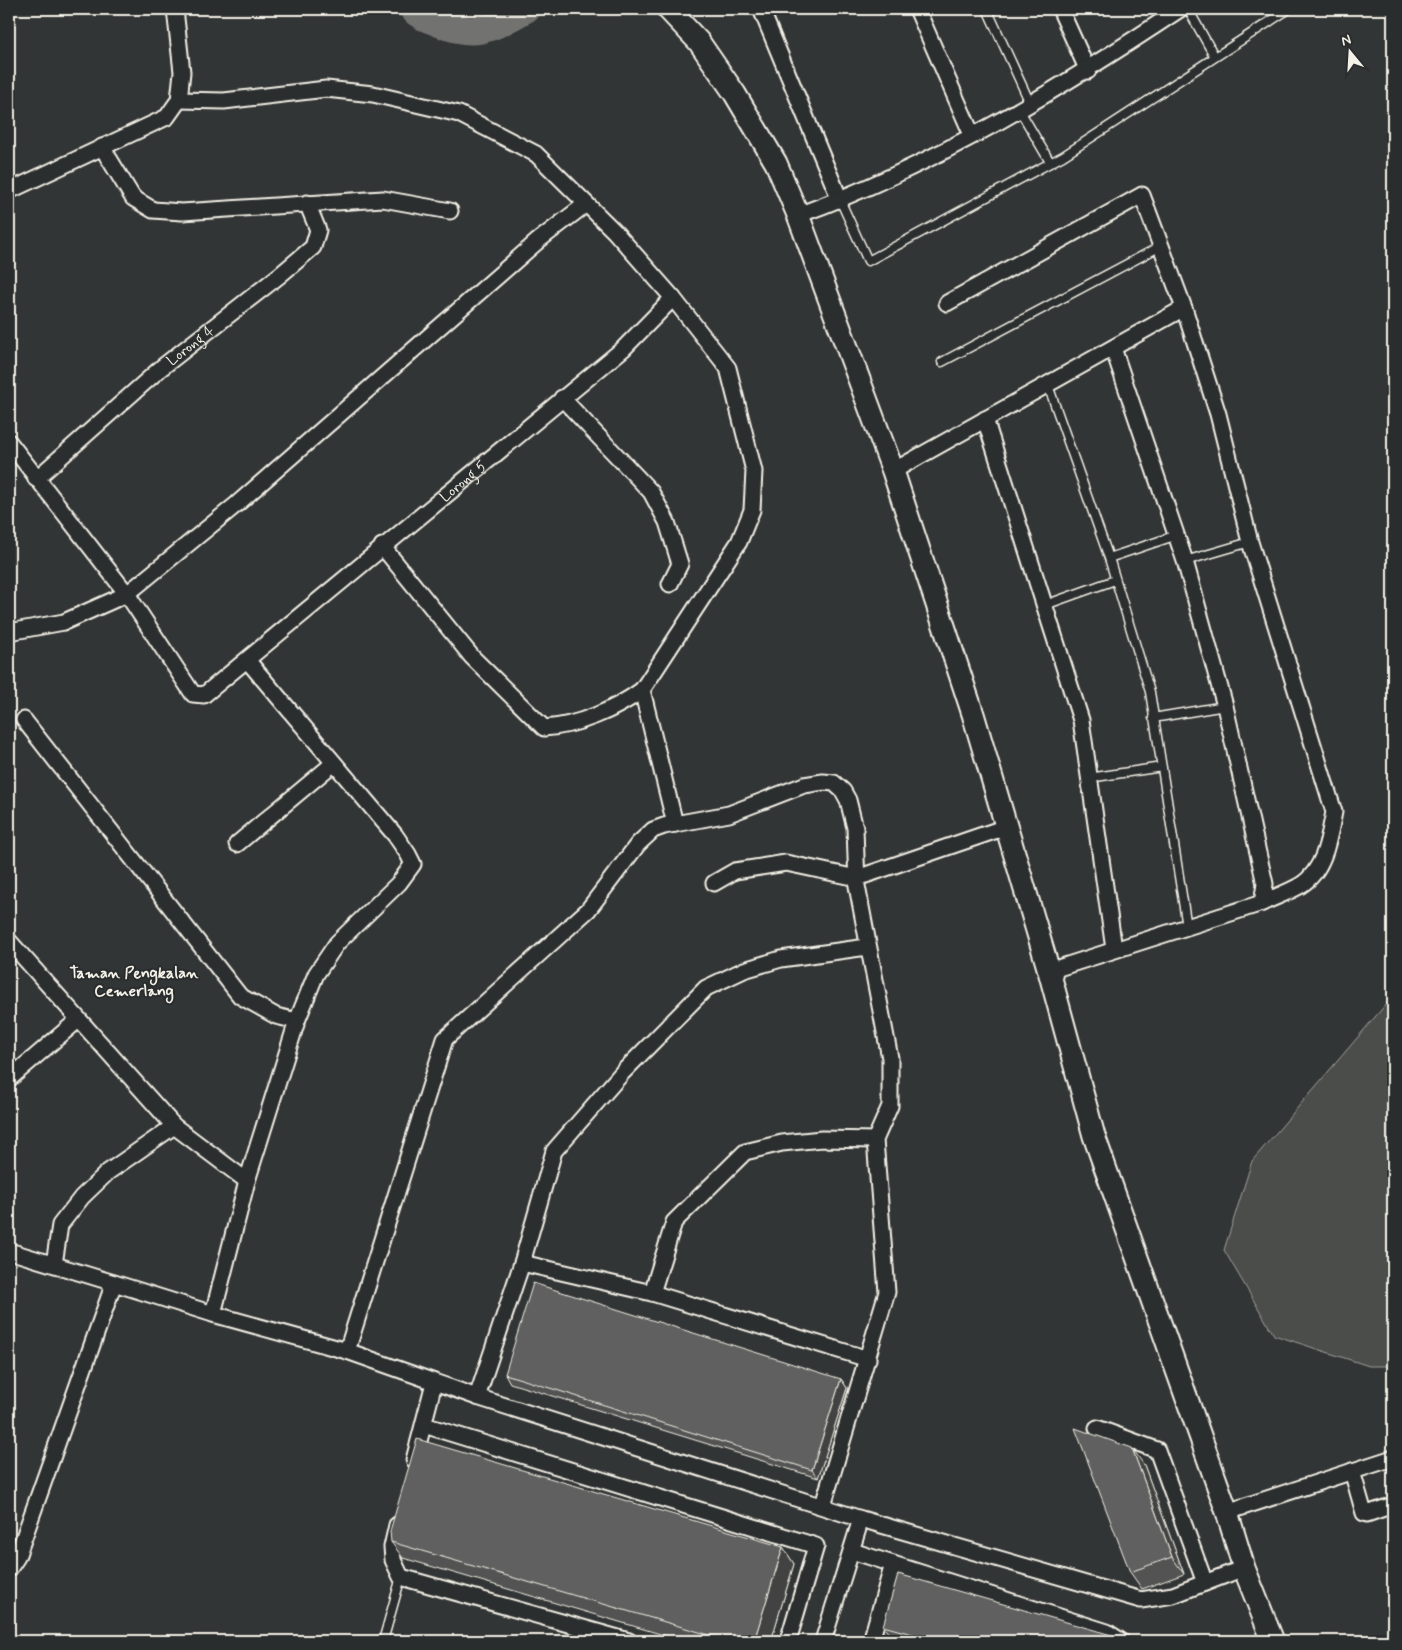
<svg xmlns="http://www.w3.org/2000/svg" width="1402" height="1650" font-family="Mynerve,sans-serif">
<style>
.green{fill:#4b4d4c;stroke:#a09f9a}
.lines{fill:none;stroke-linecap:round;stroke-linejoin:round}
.river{stroke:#727370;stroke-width:28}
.lane-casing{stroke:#f4f1e8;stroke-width:11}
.street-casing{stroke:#f4f1e8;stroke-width:19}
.secondary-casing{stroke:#f4f1e8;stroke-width:25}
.lane{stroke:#2a2d2e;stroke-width:8}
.street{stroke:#2a2d2e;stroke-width:15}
.secondary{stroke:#2a2d2e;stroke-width:21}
.wall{fill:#525352;stroke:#f4f1e8}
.shaded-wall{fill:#424342;stroke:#f4f1e8}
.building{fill:#5f605f;stroke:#f4f1e8}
.labels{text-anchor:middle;stroke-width:4;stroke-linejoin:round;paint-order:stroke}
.street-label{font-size:15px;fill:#f4f1e8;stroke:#2a2d2e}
.neighbourhood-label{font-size:16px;font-weight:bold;fill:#f4f1e8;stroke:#2a2d2e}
</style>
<rect width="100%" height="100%" fill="#323535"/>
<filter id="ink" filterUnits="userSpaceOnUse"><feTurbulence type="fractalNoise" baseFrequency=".02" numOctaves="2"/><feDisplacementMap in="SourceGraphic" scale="10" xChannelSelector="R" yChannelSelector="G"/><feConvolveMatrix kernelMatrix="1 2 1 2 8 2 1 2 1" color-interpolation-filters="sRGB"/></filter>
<g filter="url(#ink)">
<!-- green -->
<path class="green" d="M 1393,996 L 1393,1366 L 1369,1366 L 1274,1335 L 1224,1250 L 1252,1161 Z"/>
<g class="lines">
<!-- river -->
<path class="river" d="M 413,9 C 420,17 430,19 439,23 C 478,39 492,27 526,9"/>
<!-- lane casing -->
<g class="lane-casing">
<path id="lane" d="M 987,9 L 1030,103
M 1188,9 L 1215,57
M 1019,109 L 1050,162
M 840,200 L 868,261 L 1063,156 L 1289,9
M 942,362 L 1161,246
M 1048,385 L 1109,558 L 1150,692 L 1187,927
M 1109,558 L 1177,535
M 1185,561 L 1250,542
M 1045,605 L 1115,580
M 1153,718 L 1225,706
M 1089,778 L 1162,767
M 383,1641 L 401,1577"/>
</g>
<!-- street casing -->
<g class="street-casing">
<g id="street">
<path d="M 761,9 L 840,200"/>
<path d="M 917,9 L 972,135"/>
<path d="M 1060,9 L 1088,71"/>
<path d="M 179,100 L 224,101 L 326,89 L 373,94 L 459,114 L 536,154 L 615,232 L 673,298 L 728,368 L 754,471 L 752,510 L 739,542 L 642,690 C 615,710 577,726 544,728 L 472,657 L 382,546"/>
<path d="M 102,147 L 133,198 L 153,210 L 182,212 L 383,199 L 450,211"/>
<path d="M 9,191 L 167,117 L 179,100 L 182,72 L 175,9"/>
<path d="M 798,215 C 934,166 1060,89 1180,9"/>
<path d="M 1184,308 L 1218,414 L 1250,542 L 1334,812 C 1329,837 1325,870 1301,885 C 1289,892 1275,897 1262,903"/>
<path d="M 562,398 L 651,492 L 667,522 L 680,564 L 670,584"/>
<path d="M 985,419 L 1081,720 L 1114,949"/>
<path id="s1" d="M 9,442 L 127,594 L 193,694 L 204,695 L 623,349 L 673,298"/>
<path d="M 893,471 L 1184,308 L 1142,195 L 947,303"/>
<path id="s2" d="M 36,479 L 161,368 L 280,275 L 313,247 L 318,230 L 307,203"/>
<path d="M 9,632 L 64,622 L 127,594 L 237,504 L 539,240 L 586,204"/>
<path d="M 642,690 L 675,824"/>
<path d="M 24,720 L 240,996 L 276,1016 L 297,1021"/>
<path d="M 237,844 L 334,763"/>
<path d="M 714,883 L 735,871 L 786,863 L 857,878 L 1006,827"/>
<path d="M 9,941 L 174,1126 L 247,1181 L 213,1314"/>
<path d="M 1049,971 L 1262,903 L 1265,884 L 1225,706 L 1185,561 L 1113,348"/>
<path d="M 9,1079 L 78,1020"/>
<path d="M 247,1181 L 297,1021 L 316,974 L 337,943 L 399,883 L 413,864 L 408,854 L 395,835 L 247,660"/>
<path d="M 9,1251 L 114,1283"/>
<path d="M 522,1263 L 652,1293 L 868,1359"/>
<path d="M 54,1264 L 60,1225 L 82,1197 L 108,1172 L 174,1126"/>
<path d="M 652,1293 L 674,1222 L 745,1152 L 782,1143 L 822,1139 L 875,1140"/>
<path d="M 347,1351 L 445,1039 L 588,910 L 638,844 L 653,830 L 664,826 L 729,814 L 804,785 L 823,782 L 834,783 L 843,791 L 848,800 L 855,828 L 857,886 L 890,1058 L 890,1106 L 875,1140 L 887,1292 L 823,1505"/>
<path d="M 477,1397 L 522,1263 L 554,1151 L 622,1073 L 706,988 L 744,970 L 781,959 L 867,947"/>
<path d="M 424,1425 L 816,1546 L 788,1641"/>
<path d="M 1097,1428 L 1157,1450 L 1205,1583"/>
<path d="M 414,1460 L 434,1383"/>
<path d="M 1352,1471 L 1364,1513 L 1367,1514 L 1393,1505"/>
<path d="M 1227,1512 L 1393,1458"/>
<path d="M 397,1525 L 392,1547 L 393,1560 L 401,1577 L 629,1641"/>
<path d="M 852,1551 L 1107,1632 L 1121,1641"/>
<path d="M 9,1569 L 17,1557 L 114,1283 L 213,1314 L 347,1351 L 477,1397 L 861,1519 L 1141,1600 L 1173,1595 L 1244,1568"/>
<path d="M 823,1641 L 861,1519"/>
<path d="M 871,1641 L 893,1564"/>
</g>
</g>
<!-- secondary casing -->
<g class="secondary-casing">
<path id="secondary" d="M 668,9 L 699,42 L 735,94 L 776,163 L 798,215 L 893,471 L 973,714 L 1049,971 L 1094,1136 L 1227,1512 L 1244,1568 L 1273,1641"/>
</g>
<!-- lane -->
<use href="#lane" class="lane"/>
<!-- street -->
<use href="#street" class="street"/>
<!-- secondary -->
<use href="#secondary" class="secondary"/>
</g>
<!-- wall -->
<path class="wall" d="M 505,1374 L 841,1379 L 847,1388 L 818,1478 L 510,1383 Z
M 1144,1465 L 1184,1574 L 1142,1589 L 1130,1572 Z
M 391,1542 L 783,1547 L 794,1564 L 771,1641 L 684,1641 L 403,1558 Z
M 883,1626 L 1118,1641 L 894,1641 Z"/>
<!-- shaded-wall -->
<path class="shaded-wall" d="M 841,1379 L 847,1388 L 818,1478 L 812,1470 Z
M 1132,1448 L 1144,1465 L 1184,1574 L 1172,1557 Z
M 783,1547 L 794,1564 L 771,1641 L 754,1641 Z
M 1115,1636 L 1118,1641 L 1113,1641 Z"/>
<!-- building -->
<path class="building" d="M 533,1283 L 841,1379 L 812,1470 L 505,1374 Z
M 1075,1428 L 1132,1448 L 1172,1557 L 1130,1572 Z
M 417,1439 L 783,1547 L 754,1641 L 730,1641 L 391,1542 L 390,1531 Z
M 1393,1505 L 1393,1528 L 1387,1507 Z
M 898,1574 L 1115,1636 L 1113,1641 L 938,1641 L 883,1626 Z"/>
</g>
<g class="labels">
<!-- street labels -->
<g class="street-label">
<text dy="5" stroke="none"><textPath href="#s2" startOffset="204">Lorong 4</textPath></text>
<text dy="5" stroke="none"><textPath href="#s1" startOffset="659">Lorong 5</textPath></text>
</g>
<!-- neighbourhood labels -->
<g class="neighbourhood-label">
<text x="134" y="978">Taman Pengkalan<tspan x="134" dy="18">Cemerlang</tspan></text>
</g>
</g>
<!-- margin -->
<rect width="1402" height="1650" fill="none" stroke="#2a2d2e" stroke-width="30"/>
<rect x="15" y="15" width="1372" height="1620" fill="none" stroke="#f4f1e8" stroke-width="2" filter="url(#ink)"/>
<!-- north arrow -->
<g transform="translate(1350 52) rotate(342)" stroke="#2a2d2e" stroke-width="4" paint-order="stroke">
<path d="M0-4L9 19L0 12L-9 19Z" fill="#f4f1e8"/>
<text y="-8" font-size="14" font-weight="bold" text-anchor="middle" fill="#f4f1e8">N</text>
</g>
</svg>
